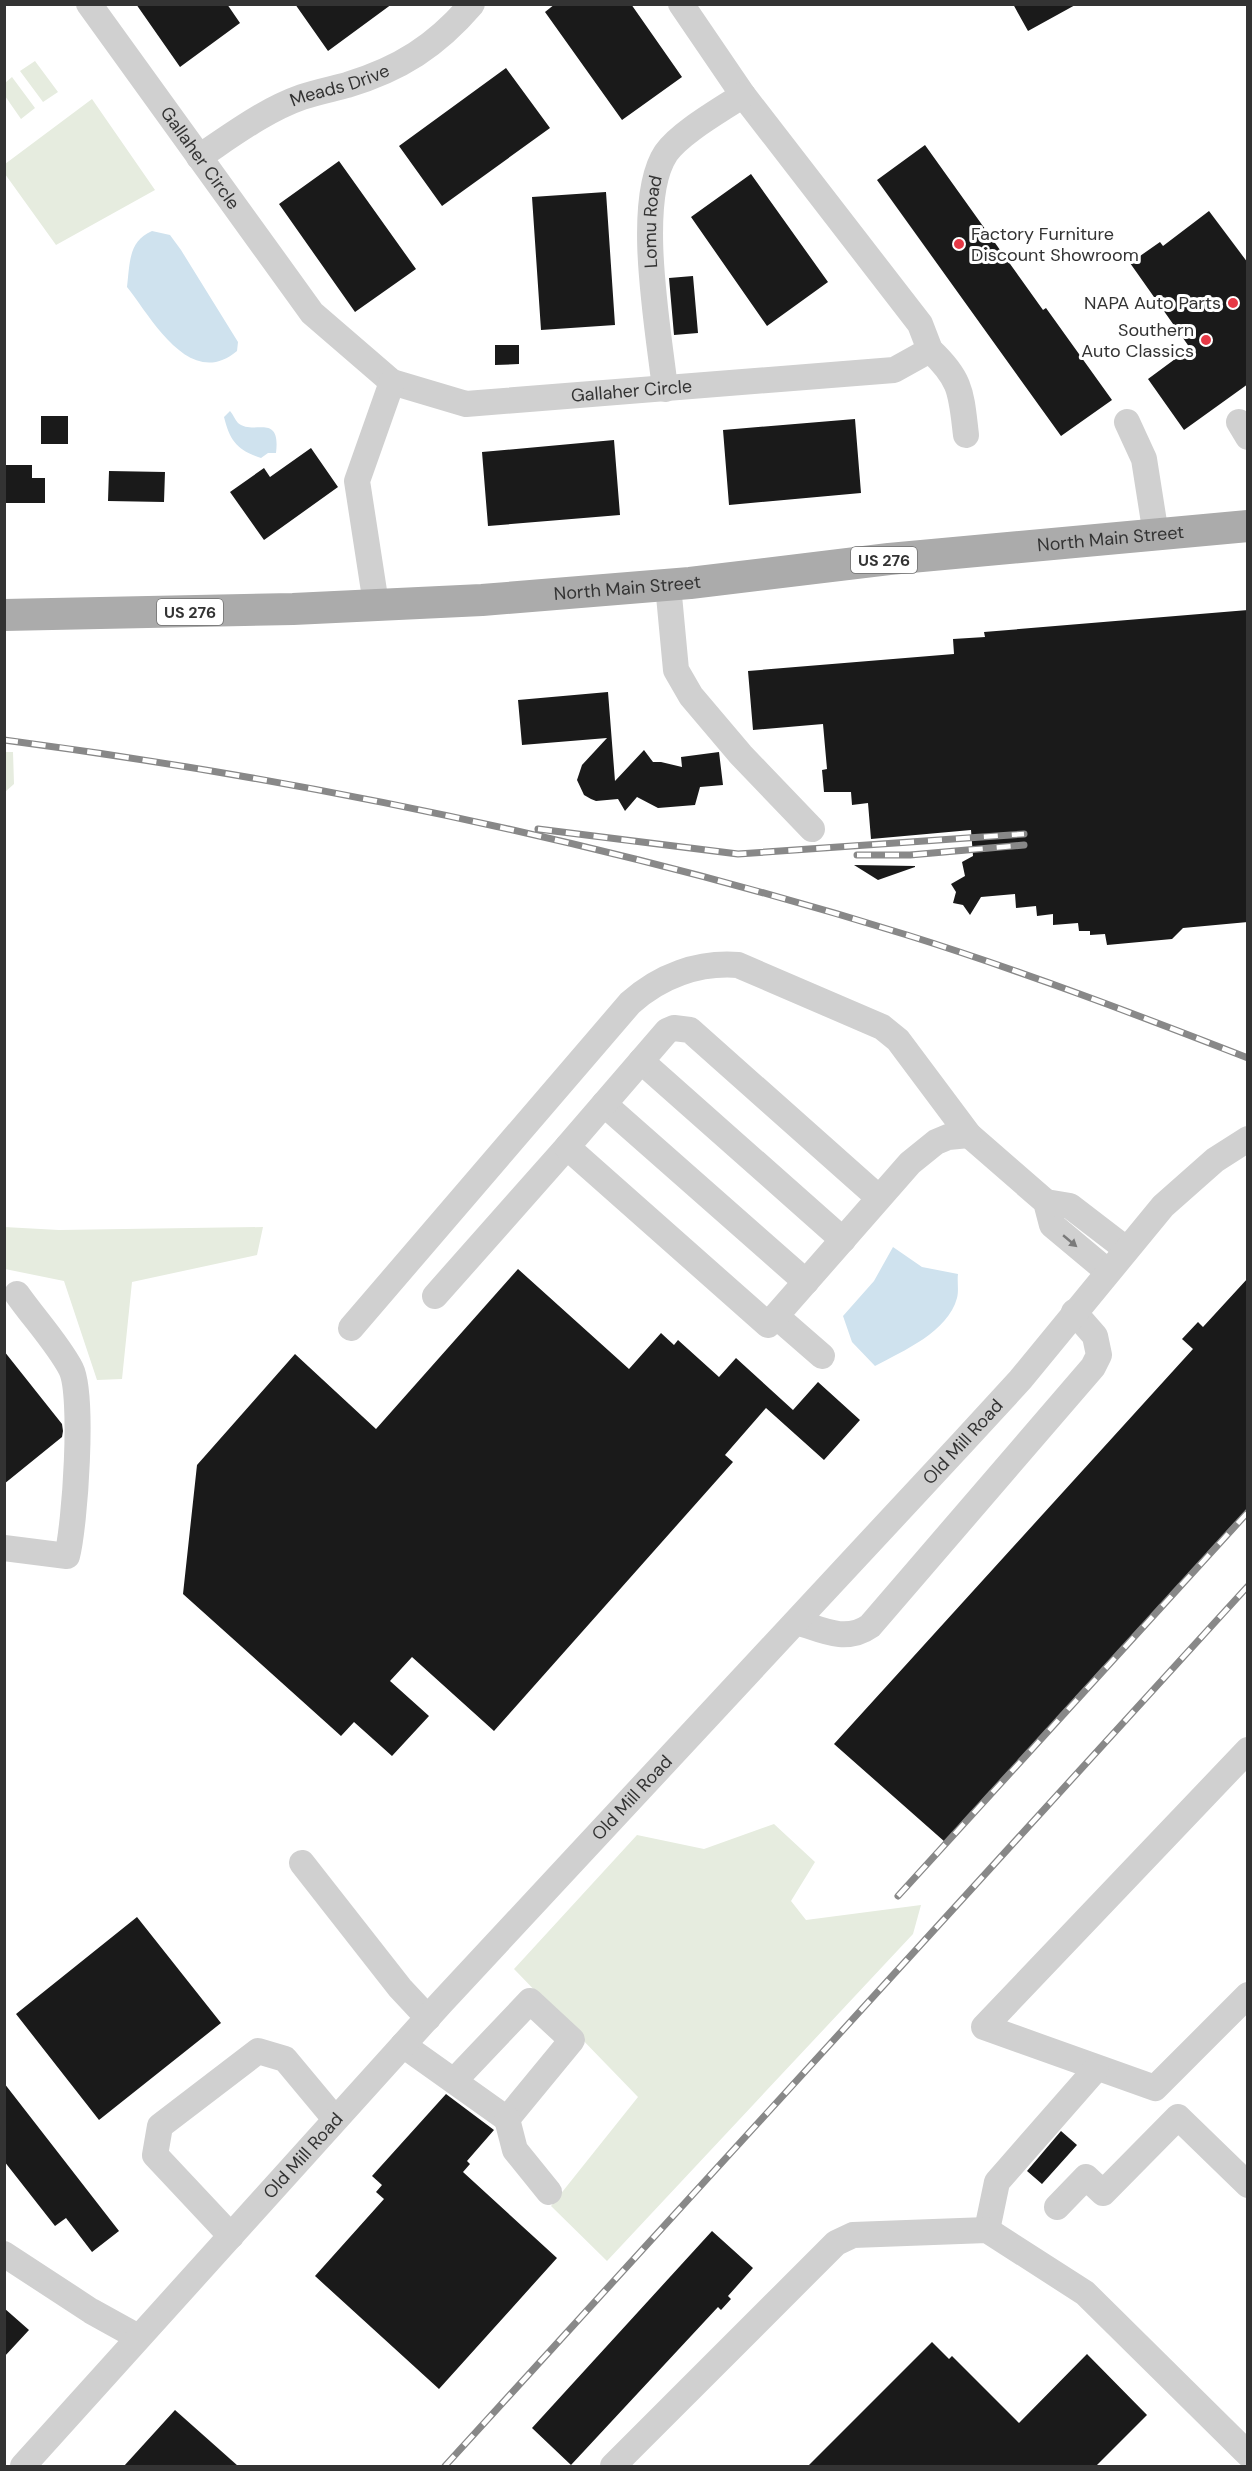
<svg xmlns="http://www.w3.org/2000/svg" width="1252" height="2471" font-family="'DM Sans',sans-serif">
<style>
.green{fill:#e6ecdf}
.water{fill:#cfe2ee}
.building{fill:#1a1a1a}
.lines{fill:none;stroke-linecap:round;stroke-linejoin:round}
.minor{stroke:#d0d0d0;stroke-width:26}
.major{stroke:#ababab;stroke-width:32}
.rail-casing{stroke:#888;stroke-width:7}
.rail{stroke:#fff;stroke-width:4.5;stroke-dasharray:14;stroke-linecap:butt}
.oneway{fill:#7a7a7a}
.poi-dot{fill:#e63946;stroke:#fff;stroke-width:2}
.labels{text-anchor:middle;stroke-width:6;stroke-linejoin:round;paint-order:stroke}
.shield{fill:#fff;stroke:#707070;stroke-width:1.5}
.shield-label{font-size:16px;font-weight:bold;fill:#333}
.street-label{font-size:18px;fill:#333;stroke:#fff}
.poi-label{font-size:18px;fill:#333;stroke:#fff;text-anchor:end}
</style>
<rect width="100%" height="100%" fill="#fff"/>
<!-- green -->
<path class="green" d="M 35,61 L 58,92 L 43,102 L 20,71 Z
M 12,77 L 35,108 L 21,119 L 5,96 L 5,83 Z
M 92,99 L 155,190 L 56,245 L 5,174 L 5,164 Z
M 5,752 L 13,752 L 14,784 L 5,792 Z
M 4,1227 L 59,1230 L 263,1227 L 257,1255 L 132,1282 L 122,1379 L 97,1380 L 64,1281 L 5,1269 Z
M 774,1824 L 815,1862 L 791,1901 L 806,1920 L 921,1905 L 913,1934 L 607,2261 L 551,2206 L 638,2097 L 514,1969 L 637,1835 L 704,1849 Z"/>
<!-- water -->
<path class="water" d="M 152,231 L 170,235 L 181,250 L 238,342 L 237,351 C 190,391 151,317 127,287 C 130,264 128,241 152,231 Z
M 230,411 C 233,414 235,420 238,423 C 253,436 281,412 276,453 L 268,453 L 261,458 C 237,450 230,441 224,417 Z
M 893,1247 L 922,1267 L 958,1274 C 957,1281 959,1291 957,1298 C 948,1332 903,1351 875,1366 L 852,1342 L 843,1316 L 874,1281 Z"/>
<!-- building -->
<path class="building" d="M 136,4 L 227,4 L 240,23 L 180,67 Z
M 295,4 L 392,4 L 328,51 Z
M 555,4 L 631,4 L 682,77 L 622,120 L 545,12 Z
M 1013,4 L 1077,4 L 1028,31 Z
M 506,68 L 550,128 L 442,206 L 399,146 Z
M 925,145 L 1043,310 L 1046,308 L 1112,400 L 1061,436 L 877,180 Z
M 339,161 L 416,269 L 355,312 L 279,204 Z
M 751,174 L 828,282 L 767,326 L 691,217 Z
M 606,192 L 615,325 L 541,330 L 532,197 Z
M 1209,211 L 1248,263 L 1248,384 L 1184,430 L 1148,379 L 1190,348 L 1130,263 L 1160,242 L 1163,246 Z
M 693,276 L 698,333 L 674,335 L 669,278 Z
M 495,345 L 519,345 L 519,364 L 495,365 Z
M 41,416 L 68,416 L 68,444 L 41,444 Z
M 855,419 L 861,493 L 729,505 L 723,430 Z
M 614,440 L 620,515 L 488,526 L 482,452 Z
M 311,448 L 338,487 L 264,540 L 230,492 L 264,468 L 270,477 Z
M 4,465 L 32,465 L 32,478 L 45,478 L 45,503 L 4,503 Z
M 109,471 L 165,472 L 164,502 L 108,501 Z
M 1248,610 L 1248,922 L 1183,928 L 1172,939 L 1107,945 L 1105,934 L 1090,935 L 1090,931 L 1079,931 L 1078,923 L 1053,925 L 1053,914 L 1037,916 L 1036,906 L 1016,908 L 1015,894 L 981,897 L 970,915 L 963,905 L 953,903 L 956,892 L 951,884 L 965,876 L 962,862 L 973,856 L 971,830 L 871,839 L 868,803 L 852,805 L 851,792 L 824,792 L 822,770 L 827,769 L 823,724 L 753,730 L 748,671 L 954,654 L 953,639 L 985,637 L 984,632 Z
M 608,692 L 615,781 L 644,750 L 653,762 L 661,762 L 682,767 L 681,757 L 719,752 L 723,785 L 700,787 L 695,805 L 658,808 L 637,797 L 625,811 L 618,799 L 596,801 L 591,799 L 584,795 L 577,780 L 582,765 L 607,738 L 522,745 L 518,700 Z
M 854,865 L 915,866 L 915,867 L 878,880 Z
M 518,1269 L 629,1369 L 661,1333 L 674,1345 L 678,1340 L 719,1377 L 736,1358 L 793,1410 L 818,1382 L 860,1420 L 824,1460 L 766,1408 L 725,1455 L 733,1462 L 494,1731 L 412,1657 L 390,1681 L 429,1716 L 392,1756 L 354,1722 L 341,1736 L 183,1594 L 197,1465 L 295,1354 L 376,1429 Z
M 1248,1278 L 1248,1510 L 945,1842 L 834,1744 L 1193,1349 L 1182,1339 L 1198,1322 L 1203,1327 Z
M 4,1351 L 62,1424 L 63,1431 L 62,1437 L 4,1484 Z
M 137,1917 L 221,2023 L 99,2120 L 16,2014 Z
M 4,2083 L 119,2231 L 92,2252 L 66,2218 L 55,2226 L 4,2161 Z
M 446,2094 L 494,2130 L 467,2161 L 470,2164 L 463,2172 L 557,2258 L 439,2389 L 315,2276 L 384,2199 L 376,2192 L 382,2185 L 372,2176 Z
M 1061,2131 L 1077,2145 L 1042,2184 L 1027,2171 Z
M 712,2231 L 753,2268 L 728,2296 L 731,2299 L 721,2310 L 718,2307 L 571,2465 L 532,2428 Z
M 4,2308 L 29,2330 L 4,2357 Z
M 932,2342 L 949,2359 L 952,2356 L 1019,2423 L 1087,2354 L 1147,2415 L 1096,2466 L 808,2466 Z
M 175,2410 L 238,2466 L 124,2466 Z"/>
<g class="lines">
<!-- minor -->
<g class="minor">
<path id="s1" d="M 89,4 L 312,313 L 392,382 L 466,404 L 894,370 L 930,350 L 920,324 L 743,95 L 681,4"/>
<path id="s2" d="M 199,157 C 232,135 265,110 302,97 C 317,92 332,89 347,85 C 400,69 436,46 472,4"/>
<path d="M 930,350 C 962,380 961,393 966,435"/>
<path id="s3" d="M 665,389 C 659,332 634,201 666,153 C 681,132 721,110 743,95"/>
<path d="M 1127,422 L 1144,459 L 1156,535"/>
<path d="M 1239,422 L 1248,437"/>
<path d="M 668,585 L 676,670 L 691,696 L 741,755 L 812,829"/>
<path d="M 376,604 L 357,481 L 392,382"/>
<path d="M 641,1061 L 843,1240"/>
<path d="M 604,1104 L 806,1282"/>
<path d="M 969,1135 L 1046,1202 L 1052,1225 L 1107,1271"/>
<path d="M 1046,1202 L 1070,1206 L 1126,1249"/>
<path d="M 435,1296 L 567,1147"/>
<path d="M 776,1316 L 822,1356"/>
<path d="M 351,1328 L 630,1003 C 660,976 698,962 738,965 L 882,1027 L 898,1040 L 969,1135 L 948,1137 L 936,1142 L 910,1163 L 768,1325 L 567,1147 L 667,1031 L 674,1028 L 690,1030 L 879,1198"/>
<path d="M 4,1548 L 67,1556 C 75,1525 84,1395 71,1369 C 58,1344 33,1317 17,1294"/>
<path d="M 797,1622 C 822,1630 846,1643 870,1626 L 1093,1367 L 1099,1355 L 1095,1336 L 1074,1312"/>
<path d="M 1248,1750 L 984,2027 L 1155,2088 L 1248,1995"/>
<path d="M 302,1863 L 400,1988 L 428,2018"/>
<path d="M 403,2045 L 507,2119 L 572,2040 L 530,2001 L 454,2081"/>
<path d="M 507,2119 L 515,2150 L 549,2192"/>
<path d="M 1057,2207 L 1086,2177 L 1103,2193 L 1178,2117 L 1248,2185"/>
<path d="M 987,2230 L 997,2182 L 1096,2069"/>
<path d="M 231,2236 L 155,2155 L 160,2126 L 258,2051 L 285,2059 L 335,2119"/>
<path d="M 4,2254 L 91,2311 L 138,2337"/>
<path id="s4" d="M 23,2466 L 441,2003 L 963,1442 L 1020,1380 L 1163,1206 L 1215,1160 L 1248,1139"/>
<path d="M 613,2466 L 836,2243 L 853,2235 L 987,2230 L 1085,2293 L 1248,2454"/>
</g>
<!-- major -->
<path class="major" id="s5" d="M 4,615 L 293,609 L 482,600 L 690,583 L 889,559 L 1248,526"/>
<!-- rail casing -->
<g class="rail-casing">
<path id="rail" d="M 4,740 C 309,780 613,844 907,935 C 1022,971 1135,1014 1248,1058
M 538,829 L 738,854 L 1024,834
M 857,855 L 910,855 L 1024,845
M 898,1896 L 1248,1512
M 445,2466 L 1248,1586"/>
</g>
<!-- rail -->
<use href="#rail" class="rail"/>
</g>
<!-- one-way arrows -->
<defs><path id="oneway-solid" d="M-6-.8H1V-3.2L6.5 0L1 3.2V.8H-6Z" transform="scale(1.5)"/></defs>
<use class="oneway" href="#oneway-solid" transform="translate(1070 1241) rotate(40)"/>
<!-- markers -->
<g class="poi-dot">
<circle cx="959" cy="244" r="6"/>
<circle cx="1233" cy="303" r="6"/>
<circle cx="1206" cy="340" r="6"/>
</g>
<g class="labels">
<!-- shield labels -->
<g class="shield">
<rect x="851" y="547" width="66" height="26" rx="4.5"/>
<rect x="157" y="599" width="66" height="26" rx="4.5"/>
</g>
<g class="shield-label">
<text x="884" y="566">US 276</text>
<text x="190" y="618">US 276</text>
</g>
<!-- street labels -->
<g class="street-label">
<text dy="6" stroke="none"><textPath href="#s2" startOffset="159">Meads Drive</textPath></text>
<text dy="6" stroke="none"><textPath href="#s1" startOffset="190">Gallaher Circle</textPath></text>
<text dy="6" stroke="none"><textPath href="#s3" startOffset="168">Lomu Road</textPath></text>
<text dy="6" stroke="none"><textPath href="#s1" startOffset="730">Gallaher Circle</textPath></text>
<text dy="6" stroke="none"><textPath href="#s5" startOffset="1110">North Main Street</textPath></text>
<text dy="6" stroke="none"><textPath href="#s5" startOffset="624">North Main Street</textPath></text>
<text dy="6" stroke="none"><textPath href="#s4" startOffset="1390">Old Mill Road</textPath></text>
<text dy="6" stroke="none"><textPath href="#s4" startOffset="904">Old Mill Road</textPath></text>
<text dy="6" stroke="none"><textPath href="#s4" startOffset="418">Old Mill Road</textPath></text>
</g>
<!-- poi labels -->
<g class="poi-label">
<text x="971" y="240" text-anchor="start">Factory Furniture<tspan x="971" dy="21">Discount Showroom</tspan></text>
<text x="1221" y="309">NAPA Auto Parts</text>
<text x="1194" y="336">Southern<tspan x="1194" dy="21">Auto Classics</tspan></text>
</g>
</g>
<!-- border -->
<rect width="1252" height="2471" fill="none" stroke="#333333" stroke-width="12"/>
</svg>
